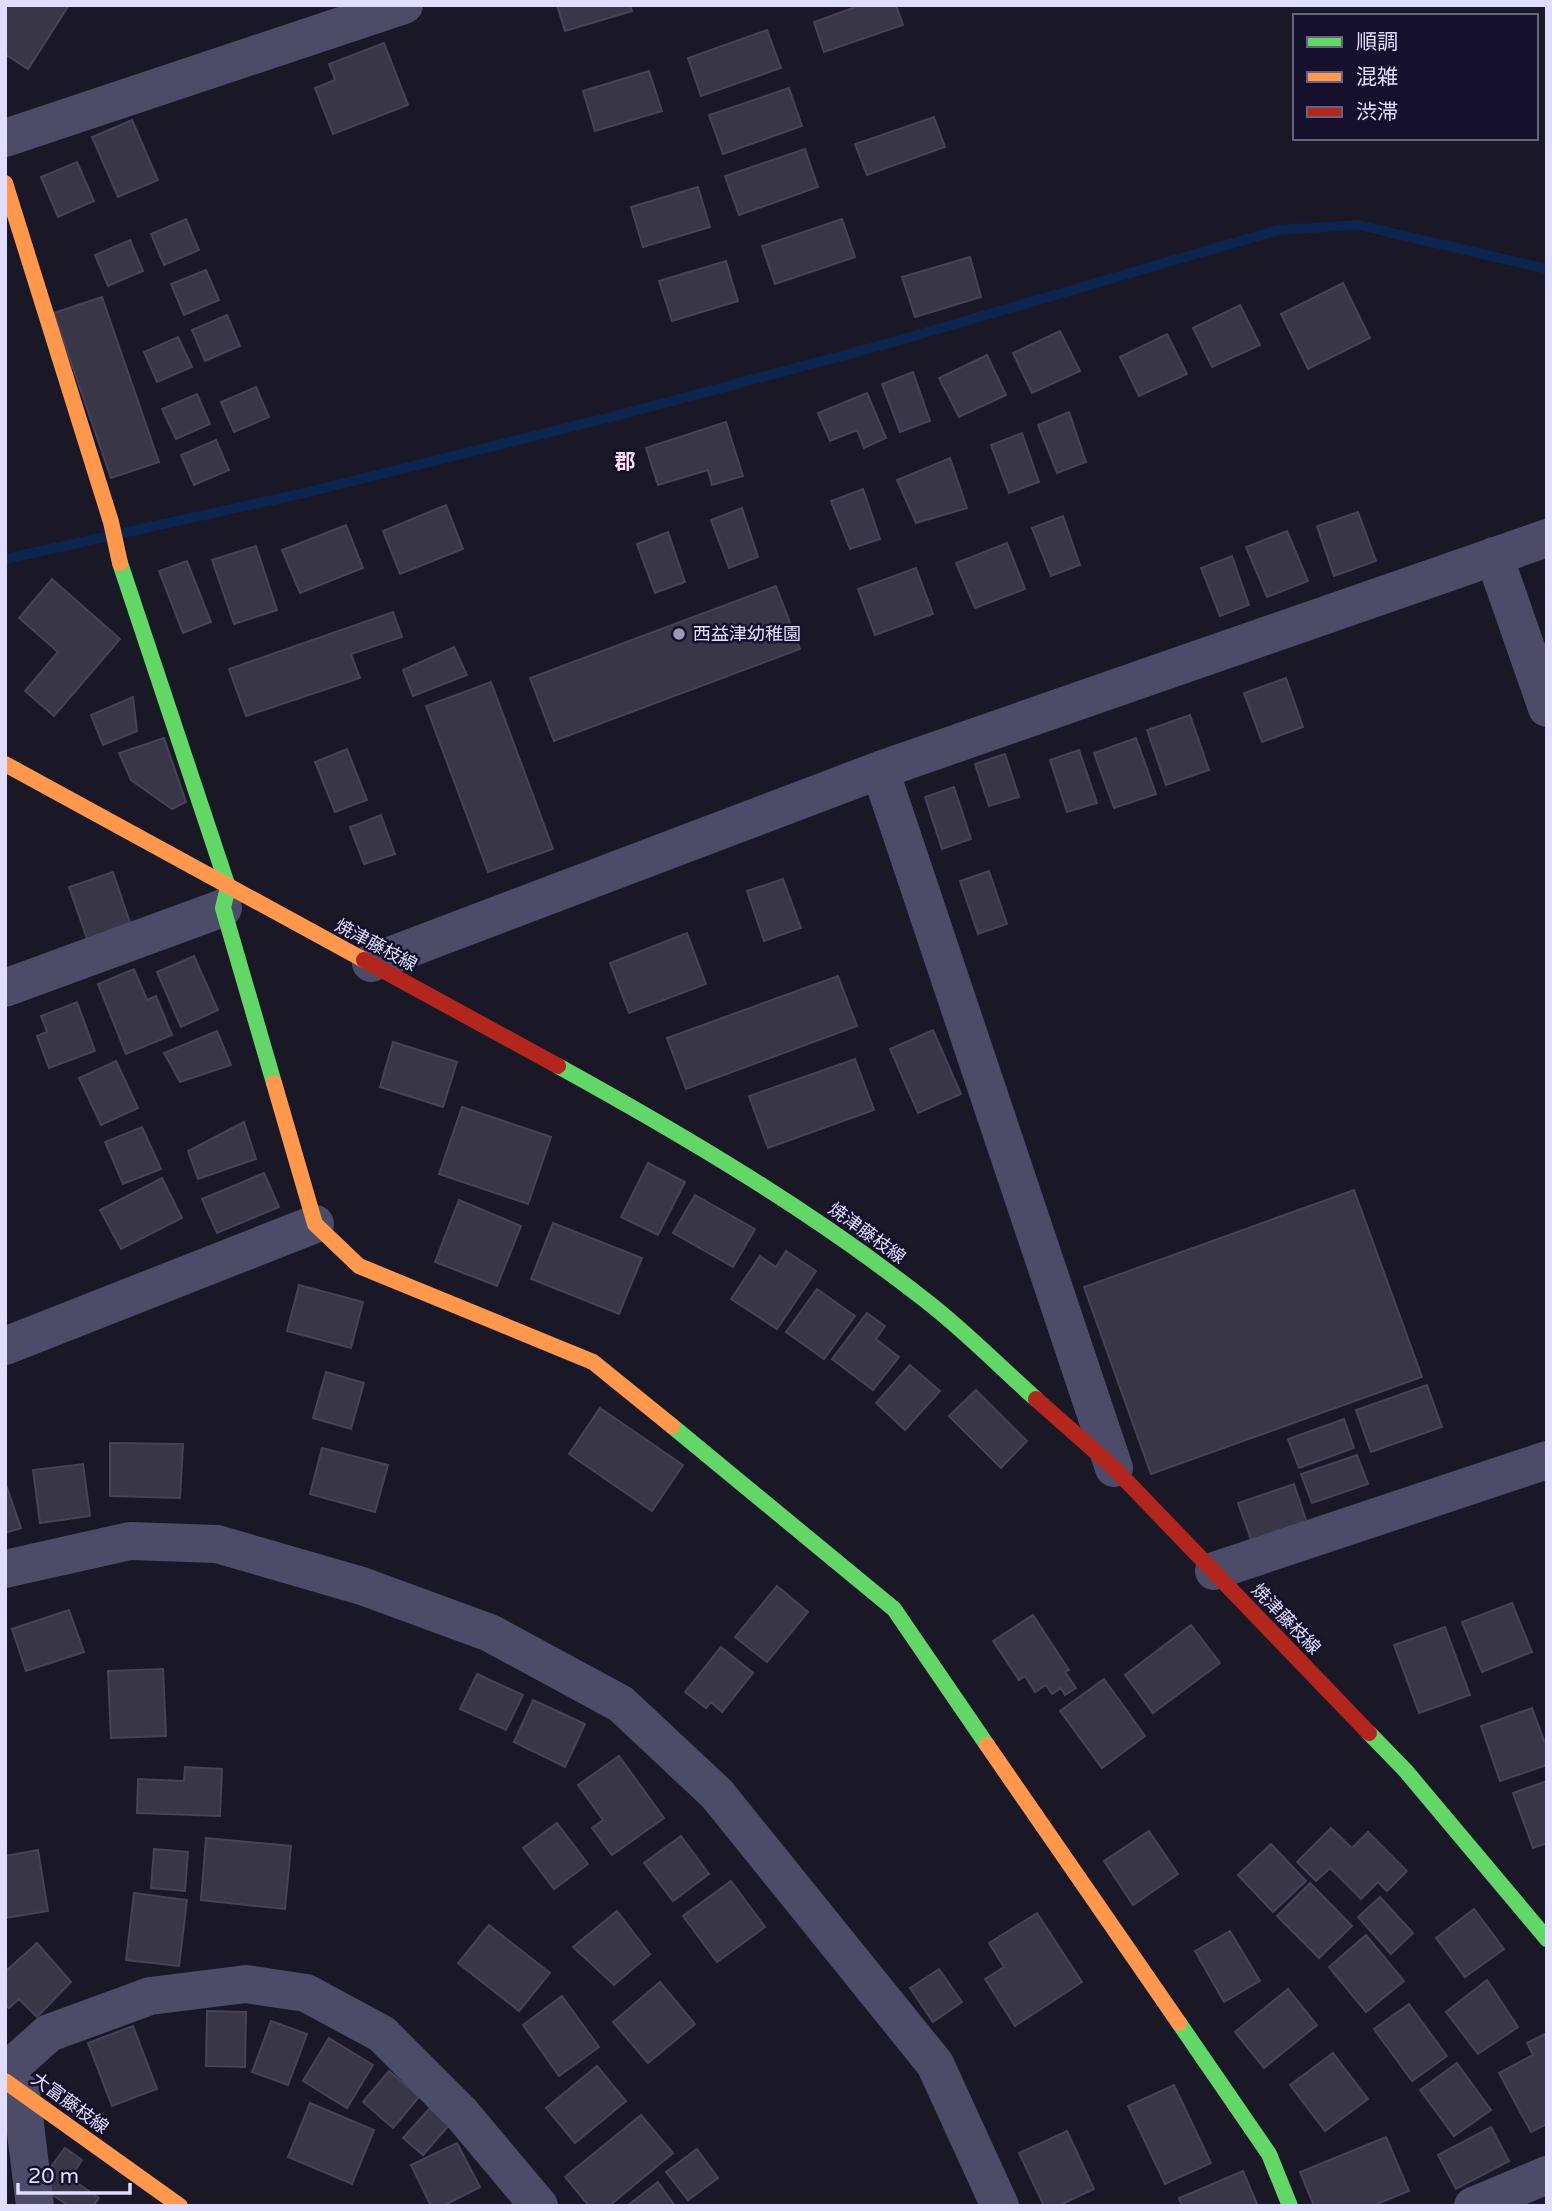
<svg xmlns="http://www.w3.org/2000/svg" width="1552" height="2211" font-family="'Varela Round','Noto Sans JP',sans-serif">
<style>
.lines{fill:none;stroke-linecap:round;stroke-linejoin:round}
.stream{stroke:#0c254e;stroke-width:10}
.building{fill:#393648;stroke:#474259;stroke-width:2}
.street{stroke:#4d4c68;stroke-width:38}
.fast{stroke:#63d668;stroke-width:16}
.slow{stroke:#ff974d;stroke-width:16}
.jam{stroke:#b3261e;stroke-width:16}
.poi-dot{fill:#9b98b3;stroke:#15112d;stroke-width:2.5}
.labels{text-anchor:middle;stroke-width:5;stroke-linejoin:round;paint-order:stroke}
.poi-label{font-size:18px;fill:#e0ddff;stroke:#15112d;text-anchor:start}
.street-label{font-size:18px;fill:#e0ddff;stroke:#15112d}
.quarter-label{font-size:21px;font-weight:bold;fill:#ffdff4;stroke:#15112d}
</style>
<rect width="100%" height="100%" fill="#1a1727"/>
<g class="lines">
<!-- stream -->
<path class="stream" d="M 5,559 L 304,493 L 623,414 L 890,343 L 1278,230 L 1358,225 L 1547,269"/>
</g>
<!-- building -->
<path class="building" d="M 5,5 L 69,5 L 28,69 L 5,54 Z
M 557,5 L 630,5 L 632,11 L 565,31 Z
M 861,5 L 896,5 L 903,25 L 824,52 L 814,22 Z
M 767,30 L 781,68 L 701,96 L 688,58 Z
M 384,43 L 408,105 L 333,134 L 315,88 L 335,80 L 329,64 Z
M 649,71 L 662,111 L 595,131 L 583,91 Z
M 789,88 L 802,126 L 723,154 L 709,115 Z
M 934,117 L 945,147 L 867,175 L 855,144 Z
M 132,120 L 158,180 L 118,197 L 92,137 Z
M 805,149 L 818,187 L 739,215 L 725,176 Z
M 77,162 L 94,201 L 58,217 L 41,177 Z
M 698,187 L 710,227 L 643,247 L 631,207 Z
M 186,219 L 199,250 L 164,265 L 151,234 Z
M 842,219 L 855,257 L 775,284 L 762,246 Z
M 130,240 L 143,271 L 108,286 L 95,255 Z
M 970,257 L 981,297 L 915,317 L 902,277 Z
M 726,261 L 738,301 L 672,321 L 659,281 Z
M 206,270 L 219,300 L 184,315 L 171,284 Z
M 1343,283 L 1370,338 L 1308,369 L 1281,314 Z
M 102,297 L 159,462 L 111,478 L 54,313 Z
M 1240,305 L 1260,345 L 1212,367 L 1193,328 Z
M 227,315 L 240,346 L 205,361 L 192,330 Z
M 1060,331 L 1080,371 L 1032,393 L 1013,353 Z
M 1167,334 L 1187,374 L 1139,396 L 1120,357 Z
M 178,337 L 192,367 L 157,382 L 144,352 Z
M 987,355 L 1006,395 L 959,417 L 939,378 Z
M 913,372 L 930,421 L 900,432 L 882,384 Z
M 256,387 L 269,417 L 234,432 L 221,402 Z
M 867,393 L 886,438 L 864,448 L 857,430 L 830,441 L 818,413 Z
M 197,394 L 210,424 L 176,439 L 162,409 Z
M 1069,412 L 1086,462 L 1057,473 L 1038,425 Z
M 726,422 L 743,476 L 712,485 L 708,470 L 658,485 L 646,448 Z
M 1022,433 L 1039,482 L 1009,493 L 991,445 Z
M 216,440 L 229,470 L 194,485 L 181,455 Z
M 950,458 L 967,508 L 916,523 L 897,480 Z
M 863,489 L 880,539 L 850,549 L 831,501 Z
M 446,505 L 463,549 L 400,574 L 383,531 Z
M 742,508 L 758,557 L 729,568 L 711,520 Z
M 1358,512 L 1376,561 L 1334,576 L 1317,526 Z
M 1063,516 L 1080,565 L 1051,576 L 1032,528 Z
M 346,525 L 363,568 L 300,593 L 282,550 Z
M 1287,531 L 1308,581 L 1267,597 L 1246,547 Z
M 668,532 L 685,582 L 655,593 L 637,544 Z
M 1007,543 L 1025,589 L 975,608 L 956,563 Z
M 256,546 L 277,610 L 234,624 L 212,560 Z
M 1232,556 L 1249,605 L 1220,616 L 1201,568 Z
M 187,561 L 211,622 L 183,633 L 159,571 Z
M 916,568 L 933,614 L 875,635 L 858,589 Z
M 52,579 L 120,639 L 54,716 L 25,691 L 58,652 L 19,618 Z
M 776,586 L 800,649 L 554,741 L 530,678 Z
M 393,612 L 402,637 L 351,654 L 360,678 L 246,716 L 229,669 Z
M 454,647 L 467,675 L 413,696 L 403,670 Z
M 1286,678 L 1303,727 L 1262,742 L 1244,693 Z
M 491,682 L 553,849 L 488,872 L 426,706 Z
M 133,697 L 137,731 L 103,745 L 91,715 Z
M 1190,715 L 1209,770 L 1166,785 L 1147,730 Z
M 164,738 L 186,802 L 172,809 L 131,780 L 119,753 Z
M 1136,738 L 1156,794 L 1114,808 L 1094,753 Z
M 347,749 L 367,800 L 335,812 L 315,762 Z
M 1079,750 L 1097,803 L 1067,812 L 1050,760 Z
M 1005,754 L 1019,797 L 989,806 L 975,764 Z
M 954,787 L 971,839 L 942,849 L 925,797 Z
M 381,815 L 395,854 L 364,864 L 350,827 Z
M 989,871 L 1007,924 L 978,934 L 960,881 Z
M 113,872 L 134,935 L 91,950 L 69,887 Z
M 783,879 L 801,928 L 764,941 L 747,891 Z
M 687,933 L 706,984 L 629,1013 L 610,963 Z
M 194,956 L 218,1010 L 181,1027 L 157,972 Z
M 134,969 L 147,1000 L 156,996 L 172,1035 L 126,1054 L 98,984 Z
M 838,976 L 857,1026 L 686,1089 L 667,1038 Z
M 77,1002 L 95,1051 L 49,1068 L 37,1036 L 47,1032 L 41,1016 Z
M 933,1030 L 961,1094 L 918,1113 L 890,1049 Z
M 217,1031 L 231,1065 L 180,1082 L 164,1053 Z
M 393,1042 L 457,1062 L 443,1107 L 380,1087 Z
M 855,1059 L 874,1110 L 768,1148 L 749,1096 Z
M 116,1061 L 138,1108 L 101,1125 L 79,1078 Z
M 462,1107 L 551,1137 L 528,1204 L 439,1174 Z
M 244,1122 L 256,1159 L 198,1179 L 188,1151 Z
M 142,1127 L 161,1169 L 123,1184 L 105,1142 Z
M 648,1163 L 685,1182 L 658,1235 L 621,1217 Z
M 264,1173 L 279,1207 L 217,1233 L 202,1199 Z
M 162,1178 L 182,1218 L 121,1249 L 100,1210 Z
M 1354,1190 L 1422,1377 L 1151,1474 L 1084,1287 Z
M 695,1195 L 755,1229 L 733,1267 L 673,1233 Z
M 459,1200 L 521,1226 L 497,1286 L 435,1262 Z
M 553,1223 L 642,1258 L 619,1314 L 531,1279 Z
M 786,1251 L 816,1271 L 777,1329 L 731,1299 L 760,1256 L 776,1267 Z
M 299,1285 L 363,1302 L 351,1348 L 287,1331 Z
M 817,1289 L 855,1316 L 824,1359 L 786,1332 Z
M 867,1313 L 885,1326 L 876,1339 L 899,1357 L 873,1390 L 832,1359 Z
M 910,1365 L 940,1391 L 905,1430 L 876,1403 Z
M 326,1372 L 364,1383 L 351,1429 L 313,1418 Z
M 1427,1385 L 1442,1427 L 1371,1452 L 1356,1410 Z
M 976,1390 L 1027,1441 L 1001,1468 L 949,1416 Z
M 600,1408 L 683,1465 L 652,1511 L 569,1454 Z
M 1344,1419 L 1354,1448 L 1299,1468 L 1288,1439 Z
M 110,1443 L 183,1444 L 180,1498 L 110,1496 Z
M 322,1448 L 388,1465 L 375,1512 L 310,1494 Z
M 1357,1455 L 1368,1484 L 1312,1503 L 1301,1474 Z
M 83,1464 L 90,1516 L 40,1523 L 33,1470 Z
M 5,1482 L 21,1528 L 5,1533 Z
M 1294,1484 L 1308,1526 L 1253,1545 L 1238,1503 Z
M 777,1586 L 808,1612 L 767,1662 L 735,1637 Z
M 1512,1603 L 1532,1652 L 1482,1672 L 1462,1622 Z
M 69,1610 L 84,1652 L 26,1671 L 12,1629 Z
M 1033,1615 L 1069,1670 L 1065,1672 L 1076,1688 L 1065,1695 L 1061,1688 L 1052,1694 L 1046,1685 L 1035,1692 L 1025,1676 L 1019,1680 L 993,1641 Z
M 1191,1625 L 1220,1663 L 1153,1713 L 1125,1675 Z
M 1445,1627 L 1470,1695 L 1419,1713 L 1394,1645 Z
M 721,1647 L 753,1673 L 722,1712 L 711,1702 L 706,1708 L 685,1692 Z
M 163,1669 L 166,1736 L 111,1738 L 108,1671 Z
M 477,1674 L 523,1695 L 506,1730 L 460,1709 Z
M 1104,1679 L 1145,1736 L 1102,1768 L 1060,1711 Z
M 533,1700 L 585,1724 L 565,1767 L 514,1742 Z
M 1532,1708 L 1547,1749 L 1547,1765 L 1500,1781 L 1481,1726 Z
M 619,1756 L 664,1818 L 612,1855 L 592,1828 L 603,1820 L 578,1785 Z
M 185,1767 L 222,1769 L 220,1816 L 137,1813 L 138,1779 L 184,1781 Z
M 1547,1781 L 1547,1843 L 1533,1848 L 1513,1793 Z
M 557,1823 L 588,1864 L 554,1889 L 523,1848 Z
M 1331,1828 L 1352,1848 L 1368,1832 L 1407,1871 L 1387,1891 L 1378,1882 L 1361,1899 L 1330,1868 L 1316,1881 L 1297,1862 Z
M 1149,1831 L 1178,1874 L 1133,1905 L 1104,1861 Z
M 681,1836 L 709,1874 L 673,1901 L 644,1863 Z
M 206,1838 L 291,1846 L 285,1909 L 201,1900 Z
M 1271,1844 L 1306,1881 L 1273,1912 L 1238,1875 Z
M 154,1849 L 188,1852 L 185,1891 L 151,1888 Z
M 38,1850 L 48,1911 L 5,1918 L 5,1856 Z
M 731,1881 L 765,1927 L 717,1962 L 683,1916 Z
M 1310,1883 L 1352,1926 L 1319,1958 L 1277,1916 Z
M 134,1893 L 187,1900 L 179,1966 L 126,1960 Z
M 1380,1897 L 1413,1933 L 1391,1954 L 1358,1917 Z
M 1474,1909 L 1504,1949 L 1465,1977 L 1436,1938 Z
M 617,1911 L 650,1954 L 614,1985 L 573,1947 Z
M 1037,1913 L 1082,1982 L 1015,2026 L 985,1979 L 1004,1967 L 989,1943 Z
M 489,1925 L 550,1973 L 519,2011 L 458,1963 Z
M 1230,1931 L 1260,1981 L 1224,2002 L 1195,1951 Z
M 1366,1935 L 1404,1981 L 1366,2012 L 1329,1967 Z
M 37,1943 L 71,1982 L 37,2017 L 19,1999 L 9,2008 L 5,2004 L 5,1972 Z
M 939,1969 L 962,2002 L 933,2022 L 910,1988 Z
M 1487,1980 L 1518,2027 L 1478,2054 L 1446,2012 Z
M 660,1982 L 695,2024 L 648,2063 L 613,2022 Z
M 1288,1989 L 1317,2025 L 1264,2068 L 1235,2032 Z
M 562,1996 L 599,2047 L 559,2076 L 523,2025 Z
M 1409,2004 L 1447,2056 L 1412,2081 L 1374,2029 Z
M 207,2011 L 246,2012 L 245,2067 L 206,2066 Z
M 271,2021 L 307,2034 L 288,2085 L 252,2072 Z
M 133,2026 L 157,2089 L 112,2106 L 88,2043 Z
M 1547,2033 L 1547,2124 L 1531,2132 L 1499,2073 L 1533,2055 L 1527,2043 Z
M 329,2038 L 373,2065 L 347,2108 L 303,2081 Z
M 1333,2053 L 1368,2099 L 1325,2131 L 1290,2085 Z
M 1457,2063 L 1491,2110 L 1454,2136 L 1420,2090 Z
M 597,2066 L 626,2101 L 575,2143 L 546,2108 Z
M 389,2071 L 419,2097 L 393,2128 L 363,2102 Z
M 1174,2085 L 1211,2163 L 1165,2184 L 1128,2106 Z
M 310,2103 L 374,2130 L 352,2184 L 288,2157 Z
M 430,2108 L 449,2125 L 423,2155 L 403,2138 Z
M 641,2115 L 673,2153 L 609,2206 L 589,2206 L 565,2177 Z
M 1491,2127 L 1509,2161 L 1456,2189 L 1438,2155 Z
M 1067,2131 L 1094,2189 L 1058,2206 L 1044,2206 L 1019,2153 Z
M 1386,2137 L 1409,2191 L 1372,2206 L 1314,2206 L 1300,2172 Z
M 457,2143 L 480,2187 L 443,2206 L 431,2206 L 411,2165 Z
M 65,2148 L 82,2160 L 70,2178 L 99,2198 L 93,2206 L 69,2206 L 38,2185 Z
M 697,2149 L 718,2178 L 688,2200 L 666,2172 Z
M 1243,2171 L 1258,2206 L 1182,2206 L 1179,2198 Z
M 658,2182 L 675,2206 L 627,2206 Z"/>
<g class="lines">
<!-- street -->
<path class="street" d="M 5,138 L 404,5
M 1494,556 L 1547,708
M 880,770 L 1114,1468
M 371,963 L 880,770 L 1547,538
M 5,988 L 223,908
M 5,1346 L 315,1224
M 5,1569 L 130,1541 L 217,1544 L 362,1586 L 490,1633 L 621,1704 L 717,1794 L 935,2064 L 1000,2206
M 1214,1571 L 1547,1460
M 5,2072 L 49,2033 L 150,1996 L 246,1984 L 306,1993 L 382,2034 L 461,2113 L 539,2206
M 21,2092 L 35,2206
M 1473,2206 L 1547,2175"/>
<!-- fast -->
<path class="fast" d="M 120,563 L 228,887 L 223,908 L 274,1083
M 558,1066 C 685,1136 810,1210 925,1300 C 964,1330 999,1366 1036,1399
M 672,1426 L 894,1609 L 987,1745
M 1369,1733 L 1405,1770 L 1547,1939
M 1179,2023 L 1269,2154 L 1290,2206"/>
<!-- slow -->
<path class="slow" d="M 5,183 L 111,522 L 120,563
M 5,764 L 364,960
M 274,1083 L 315,1224 L 359,1266 L 593,1362 L 672,1426
M 987,1745 L 1179,2023
M 5,2081 L 180,2206"/>
<!-- jam -->
<path class="jam" d="M 364,960 L 558,1066
M 1036,1399 L 1114,1468 L 1369,1733"/>
</g>
<!-- markers -->
<circle class="poi-dot" cx="679" cy="634" r="7"/>
<g class="labels">
<!-- poi labels -->
<g class="poi-label">
<text x="693" y="640">西益津幼稚園</text>
</g>
<!-- street labels -->
<g class="street-label">
<text transform="translate(376 945) rotate(28)" y="6">焼津藤枝線</text>
<text transform="translate(867 1233) rotate(36)" y="6">焼津藤枝線</text>
<text transform="translate(1286 1619) rotate(46)" y="6">焼津藤枝線</text>
<text transform="translate(70 2103) rotate(36)" y="6">大富藤枝線</text>
</g>
<!-- quarter labels -->
<g class="quarter-label">
<text x="625" y="469">郡</text>
</g>
</g>
<!-- border -->
<rect width="1552" height="2211" fill="none" stroke="#e0ddff" stroke-width="14"/>
<!-- legend -->
<rect x="1293" y="14" width="245" height="126" fill="#15112d" stroke="#666381" stroke-width="2"/>
<rect x="1307" y="37" width="35" height="10" fill="#63d668" stroke="#666381" stroke-width="2"/>
<text x="1356" y="49" font-size="21" fill="#e0ddff">順調</text>
<rect x="1307" y="72" width="35" height="10" fill="#ff974d" stroke="#666381" stroke-width="2"/>
<text x="1356" y="84" font-size="21" fill="#e0ddff">混雑</text>
<rect x="1307" y="107" width="35" height="10" fill="#b3261e" stroke="#666381" stroke-width="2"/>
<text x="1356" y="119" font-size="21" fill="#e0ddff">渋滞</text>
<!-- scale -->
<path d="M18 2183v10h112v-10" fill="none" stroke="#e0ddff" stroke-width="3.5"/>
<text x="28" y="2183" font-size="21" fill="#e0ddff" stroke="#15112d" stroke-width="5" paint-order="stroke">20 m</text>
</svg>
